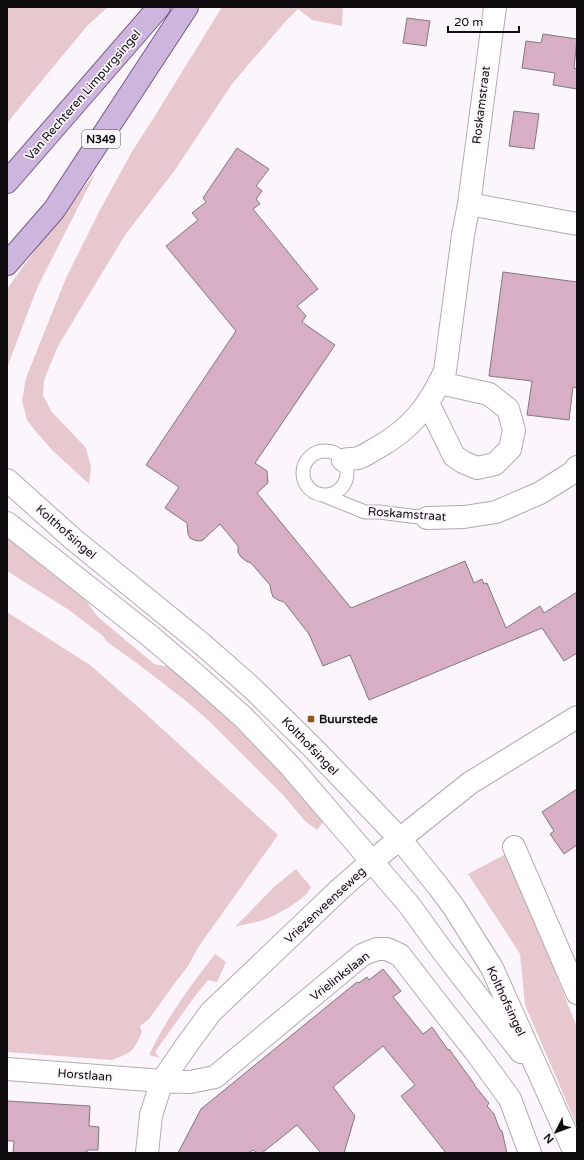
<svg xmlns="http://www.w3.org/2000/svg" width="584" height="1160" font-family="'Varela Round',sans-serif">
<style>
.green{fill:#e7c8ce}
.building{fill:#d7aec3;stroke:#81797d}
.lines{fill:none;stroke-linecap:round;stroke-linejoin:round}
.lane-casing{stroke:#b1abb0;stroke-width:15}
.street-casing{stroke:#b1abb0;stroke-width:24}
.secondary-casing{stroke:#b1abb0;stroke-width:24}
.primary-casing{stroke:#745a86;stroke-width:24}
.lane{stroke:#fff;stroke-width:13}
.street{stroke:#fff;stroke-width:22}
.secondary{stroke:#fff;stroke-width:22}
.primary{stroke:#cdb5dd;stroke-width:22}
.poi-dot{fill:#94571a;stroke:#fcf6fc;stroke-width:1.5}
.labels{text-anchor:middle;stroke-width:3.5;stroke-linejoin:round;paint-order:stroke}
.shield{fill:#fcf6fc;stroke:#555255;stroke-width:1}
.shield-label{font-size:11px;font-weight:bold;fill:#0e0c0e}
.street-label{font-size:12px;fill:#0e0c0e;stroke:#fcf6fc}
.poi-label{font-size:12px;font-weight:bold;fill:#0e0c0e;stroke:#fcf6fc;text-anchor:start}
</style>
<rect width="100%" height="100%" fill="#fcf6fc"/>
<!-- green -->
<path class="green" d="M 7,7 L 108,7 L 87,26 L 7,123 Z
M 222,7 L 343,7 L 342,26 L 312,20 L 298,9 L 284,23 L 232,84 L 175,170 L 125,235 L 58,346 L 44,380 L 43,395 L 51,411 L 86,448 L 91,467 L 89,484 L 53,451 L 37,433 L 27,420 L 22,401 L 26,378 L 66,278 L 101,208 L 133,150 L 153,119 Z
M 96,172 L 38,286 L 26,317 L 7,368 L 7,289 L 36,249 Z
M 7,534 L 78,590 L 98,617 L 154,664 L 170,667 L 230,721 L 288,778 L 324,821 L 317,830 L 305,821 L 284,796 L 208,720 L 186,701 L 138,664 L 106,641 L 103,636 L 69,610 L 7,571 Z
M 7,612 L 90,665 L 145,713 L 278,835 L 199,946 L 188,966 L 175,983 L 149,1019 L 140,1026 L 142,1032 C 133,1052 133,1052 112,1060 L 7,1052 Z
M 506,854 L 527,903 L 577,1027 L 577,1126 L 525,1005 L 520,954 L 468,874 Z
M 296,869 L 311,887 C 308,898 277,915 266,919 C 256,923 245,924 235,927 L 274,887 Z
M 215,954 L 226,962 L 217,982 L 208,980 L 192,1000 L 155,1052 L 160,1058 L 149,1055 C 166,1019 190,986 215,954 Z"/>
<!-- building -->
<path class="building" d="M 407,18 L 430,21 L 426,46 L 403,43 Z
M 543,34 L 577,39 L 574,68 L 577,69 L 577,89 L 553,85 L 555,73 L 522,68 L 526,41 L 541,43 Z
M 514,111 L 539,114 L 534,149 L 509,146 Z
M 237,148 L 269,169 L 256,186 L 262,191 L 256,199 L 260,204 L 253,209 L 318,289 L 297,306 L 306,316 L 302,322 L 335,345 L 255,463 L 267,471 L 268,483 L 257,493 L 351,608 L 465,561 L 474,583 L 482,579 L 484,584 L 487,583 L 506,628 L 540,606 L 544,613 L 577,592 L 577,653 L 564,661 L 542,628 L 369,700 L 350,655 L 323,666 L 309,634 L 284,602 L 278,600 L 273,597 L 271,591 L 270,585 L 251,563 L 246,561 L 241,557 L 238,552 L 238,546 L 220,524 L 203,540 L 199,541 L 194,540 L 190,538 L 188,534 L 187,523 L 165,508 L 179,487 L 146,465 L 236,331 L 166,246 L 198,220 L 192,213 L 206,202 L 203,198 Z
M 503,272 L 577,282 L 577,388 L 573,387 L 569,420 L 527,415 L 532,381 L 489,376 Z
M 577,789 L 577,845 L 564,854 L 550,834 L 554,831 L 542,812 Z
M 383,969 L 401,991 L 393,997 L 423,1034 L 432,1027 L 448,1050 L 449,1049 L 475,1085 L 474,1085 L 489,1103 L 487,1106 L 494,1114 L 500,1130 L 502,1131 L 507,1153 L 446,1153 L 401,1096 L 415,1085 L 383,1046 L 333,1087 L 355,1116 L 344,1153 L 321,1153 L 297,1125 L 262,1153 L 257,1153 L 253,1150 L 248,1153 L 178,1153 L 201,1109 L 357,982 L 359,983 L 367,977 L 369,980 Z
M 7,1101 L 90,1106 L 89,1126 L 99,1127 L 98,1150 L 87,1150 L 87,1153 L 13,1153 L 14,1141 L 7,1141 Z"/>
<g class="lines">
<!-- lane casing -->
<g class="lane-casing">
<path id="lane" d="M303 473a22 22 0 1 1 44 0a22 22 0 1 1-44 0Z
M 323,495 L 365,512 L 379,512 L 427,518"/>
</g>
<!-- street casing -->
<g class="street-casing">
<path id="street" d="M 469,204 L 577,224
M 428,403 L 454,456 L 463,462 L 477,468 L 495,464 L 510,449 L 514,430 L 508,409 L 489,394 L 440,383
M 343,460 C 348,459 353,459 358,458 C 365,456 371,451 377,448 C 411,429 429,406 445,371 L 463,235 L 469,204 L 495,7
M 427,518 L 464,517 L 496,512 L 540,493 L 572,473 L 577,467
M 514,847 L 577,993
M 7,1069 L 162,1081 L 190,1082 L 215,1077 L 362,955 L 369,952 L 377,949 L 387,949 L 400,955 L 444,1012 L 475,1051 L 510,1099 L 530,1153
M 147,1153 L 151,1115 L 162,1081 L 186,1046 L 211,1012 L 340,889 L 371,862"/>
</g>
<!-- secondary casing -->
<g class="secondary-casing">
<path id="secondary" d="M 7,480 L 73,539 L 202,644 L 252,688 L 315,750 L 400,839 L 438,886 L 453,906 L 492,968 L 575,1153
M 7,523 L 150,636 L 197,676 L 243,717 L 291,767 L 410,906 L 441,949 L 506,1033 L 521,1052
M 371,862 L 470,783 L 577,717"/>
</g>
<!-- primary casing -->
<g class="primary-casing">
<path id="primary" d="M 7,182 L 159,7
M 7,264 L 54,210 L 187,7"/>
</g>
<!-- lane -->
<use href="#lane" class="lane"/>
<!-- street -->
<use href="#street" class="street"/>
<!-- secondary -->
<use href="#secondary" class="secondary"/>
<!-- primary -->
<use href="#primary" class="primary"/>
</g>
<!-- markers -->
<rect class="poi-dot" x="307" y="715" width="8" height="8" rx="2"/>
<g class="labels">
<!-- shield labels -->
<rect class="shield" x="82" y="130" width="38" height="18" rx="3"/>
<g class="shield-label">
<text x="101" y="143">N349</text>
</g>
<!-- street labels -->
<g class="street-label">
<text transform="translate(83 95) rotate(-49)" y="4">Van Rechteren Limpurgsingel</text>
<text transform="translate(481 105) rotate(-83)" y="4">Roskamstraat</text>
<text transform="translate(407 514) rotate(4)" y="4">Roskamstraat</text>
<text transform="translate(66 532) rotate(41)" y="4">Kolthofsingel</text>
<text transform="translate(310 746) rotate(46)" y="4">Kolthofsingel</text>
<text transform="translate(325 905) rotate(-43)" y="4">Vriezenveenseweg</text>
<text transform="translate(340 976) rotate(-38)" y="4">Vrielinkslaan</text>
<text transform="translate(506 1001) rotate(65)" y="4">Kolthofsingel</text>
<text transform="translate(85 1075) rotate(4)" y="4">Horstlaan</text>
</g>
<!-- poi labels -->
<g class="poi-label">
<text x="319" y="723">Buurstede</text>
</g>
</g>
<!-- border -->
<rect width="584" height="1160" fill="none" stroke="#0e0c0e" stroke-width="16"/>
<!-- north arrow -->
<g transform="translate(556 1132) rotate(228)" stroke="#fcf6fc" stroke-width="3" paint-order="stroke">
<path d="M0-3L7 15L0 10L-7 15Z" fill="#0e0c0e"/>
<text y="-6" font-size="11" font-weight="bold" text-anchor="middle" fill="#0e0c0e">N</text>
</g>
<!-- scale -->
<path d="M448 26v6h71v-6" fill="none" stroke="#0e0c0e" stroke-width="2"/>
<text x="454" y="26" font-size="12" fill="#0e0c0e" stroke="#fcf6fc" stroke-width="3" paint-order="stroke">20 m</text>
</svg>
